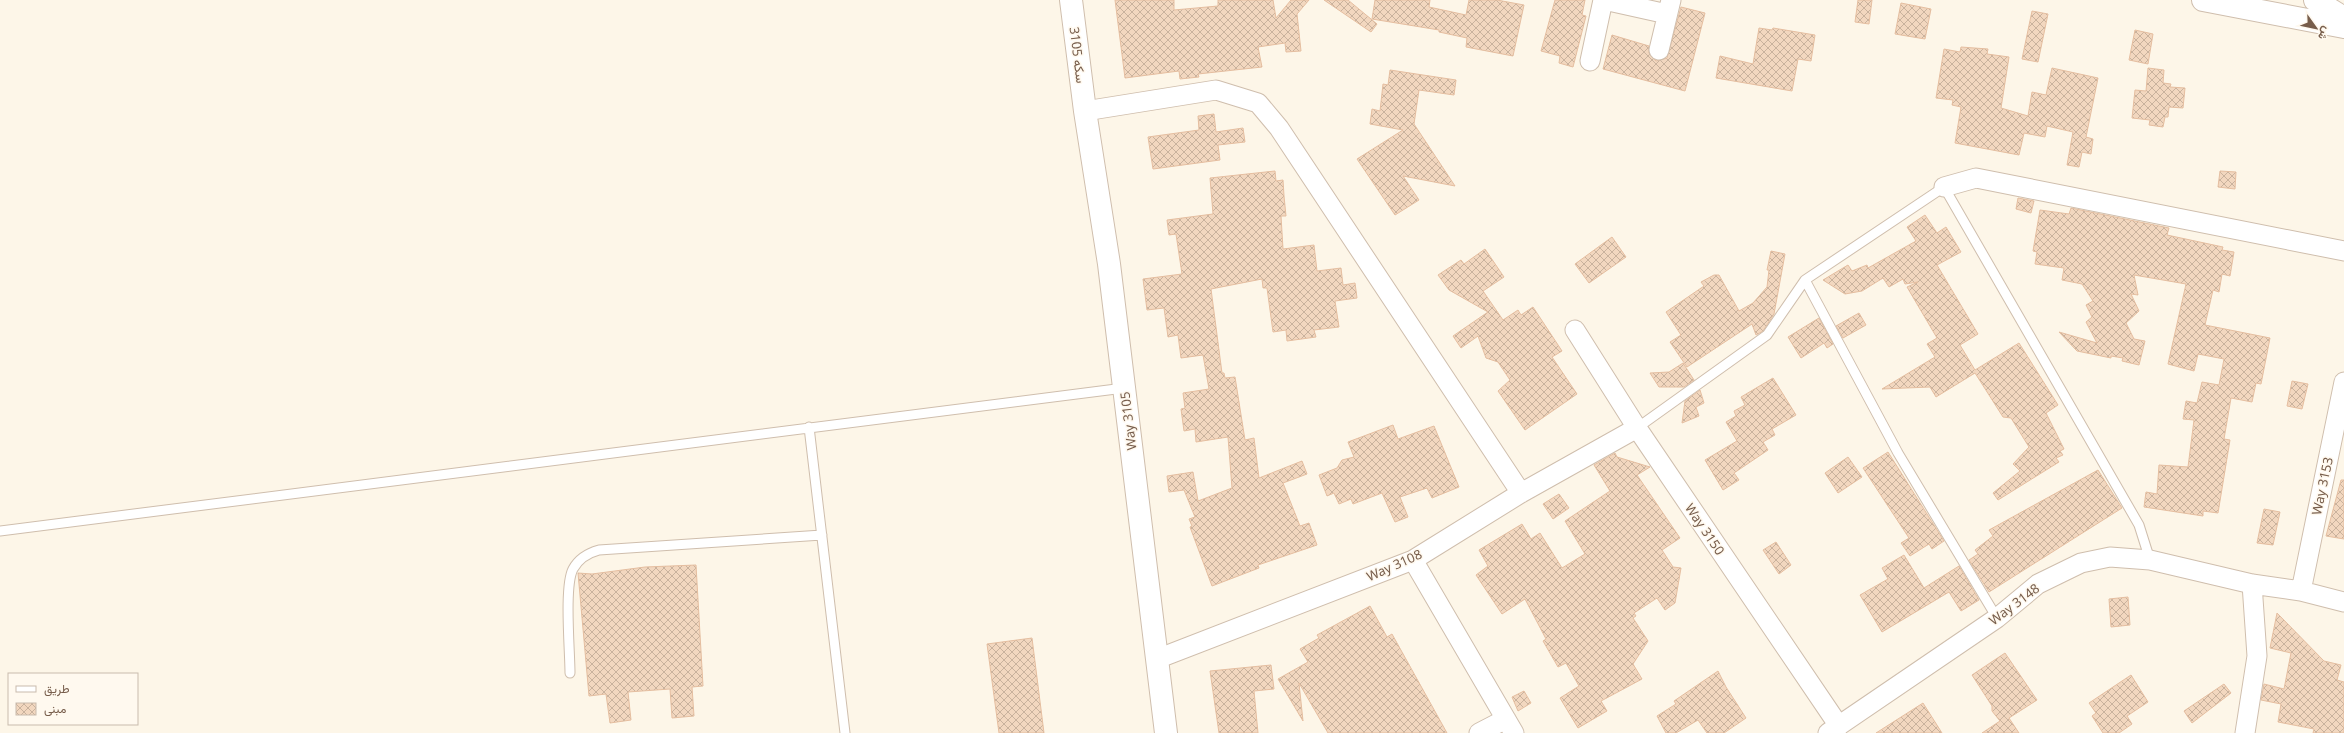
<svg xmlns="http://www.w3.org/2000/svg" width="2344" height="733" font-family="'Noto Sans',Vazirmatn,sans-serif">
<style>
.building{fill:url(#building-cross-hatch);stroke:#e5bea0}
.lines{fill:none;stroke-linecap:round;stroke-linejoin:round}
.service-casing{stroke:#cfbead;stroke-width:11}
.minor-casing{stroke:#cfbead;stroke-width:21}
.tertiary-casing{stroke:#cfbead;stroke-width:24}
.service{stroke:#fff;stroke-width:9}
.minor{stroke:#fff;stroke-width:19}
.tertiary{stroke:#fff;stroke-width:22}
.labels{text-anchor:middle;stroke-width:3;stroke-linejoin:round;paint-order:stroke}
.street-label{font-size:13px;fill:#775d4b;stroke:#fff9ef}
</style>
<defs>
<pattern id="building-cross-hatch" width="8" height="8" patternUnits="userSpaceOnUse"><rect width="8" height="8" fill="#f2d7bf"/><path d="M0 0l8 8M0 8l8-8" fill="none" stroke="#c9b29d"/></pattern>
</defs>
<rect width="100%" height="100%" fill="#fdf6e8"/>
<!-- building -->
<path class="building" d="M 1115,0 L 1174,0 L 1174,10 L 1218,6 L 1218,0 L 1273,0 L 1276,18 L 1291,0 L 1309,0 L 1297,14 L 1301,51 L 1286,52 L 1285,43 L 1258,47 L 1262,67 L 1198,74 L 1199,77 L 1180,79 L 1179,71 L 1125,78 Z
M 1324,0 L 1348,0 L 1377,24 L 1371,32 Z
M 1375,0 L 1430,0 L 1429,7 L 1466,15 L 1469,0 L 1497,0 L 1524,5 L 1513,56 L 1466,47 L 1467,38 L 1439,32 L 1439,30 L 1372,19 Z
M 1555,0 L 1585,0 L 1582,15 L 1586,16 L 1573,67 L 1559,63 L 1560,56 L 1541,51 Z
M 1858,0 L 1872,0 L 1869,24 L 1855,22 Z
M 1901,3 L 1931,9 L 1925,39 L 1895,34 Z
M 1681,7 L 1705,13 L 1685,91 L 1603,69 L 1612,35 L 1649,46 L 1649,53 L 1656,61 L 1667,58 Z
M 2032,11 L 2048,14 L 2038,62 L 2022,59 Z
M 1759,28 L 1772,30 L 1773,28 L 1815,35 L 1811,61 L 1798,59 L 1792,91 L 1716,78 L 1720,56 L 1753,64 Z
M 2135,30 L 2153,34 L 2148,64 L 2129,60 Z
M 1961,47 L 1988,49 L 1987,54 L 2009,57 L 2001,108 L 2028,116 L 2032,92 L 2046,95 L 2052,68 L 2098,78 L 2086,137 L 2093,139 L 2091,154 L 2082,152 L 2079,167 L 2067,165 L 2073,132 L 2047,126 L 2045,137 L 2024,133 L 2019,155 L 1955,143 L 1961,107 L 1952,105 L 1953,100 L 1936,98 L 1944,49 L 1960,52 Z
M 2148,68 L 2164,70 L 2163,83 L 2171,84 L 2170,87 L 2185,88 L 2183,108 L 2169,107 L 2168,117 L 2165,117 L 2163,127 L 2149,125 L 2150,120 L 2132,118 L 2135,90 L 2146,91 Z
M 1390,70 L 1456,80 L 1454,95 L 1419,90 L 1414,124 L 1455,186 L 1403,176 L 1419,200 L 1395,215 L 1357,159 L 1403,130 L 1370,124 L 1372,109 L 1380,111 L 1383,84 L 1388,85 Z
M 1214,114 L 1216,132 L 1243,128 L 1245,142 L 1218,145 L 1220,160 L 1153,169 L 1148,137 L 1199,130 L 1198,116 Z
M 1275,171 L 1276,181 L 1283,180 L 1284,196 L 1286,216 L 1281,216 L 1283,249 L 1314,245 L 1317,271 L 1341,268 L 1343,285 L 1355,283 L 1357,298 L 1335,301 L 1339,327 L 1314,330 L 1316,337 L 1287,341 L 1286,330 L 1273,332 L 1267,288 L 1263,288 L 1262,279 L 1211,289 L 1222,373 L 1224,373 L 1225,378 L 1235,377 L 1245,440 L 1254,438 L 1259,478 L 1302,461 L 1307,474 L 1283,483 L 1300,526 L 1309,523 L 1317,545 L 1258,565 L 1259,568 L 1212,586 L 1190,527 L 1192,526 L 1189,519 L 1195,517 L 1184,490 L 1169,492 L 1167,476 L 1193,472 L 1198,501 L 1232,488 L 1228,437 L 1196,442 L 1195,429 L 1184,431 L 1181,409 L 1185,408 L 1183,393 L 1209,389 L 1203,355 L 1181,358 L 1178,335 L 1168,337 L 1164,308 L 1147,310 L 1143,279 L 1182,274 L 1176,234 L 1169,235 L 1167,220 L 1213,214 L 1210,178 Z
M 2220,171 L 2236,172 L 2235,189 L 2218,187 Z
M 2018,198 L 2034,201 L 2031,213 L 2016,209 Z
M 2071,208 L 2169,228 L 2167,235 L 2223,247 L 2222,250 L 2234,252 L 2230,276 L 2222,274 L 2219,292 L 2213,290 L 2205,325 L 2270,338 L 2261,384 L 2256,383 L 2252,402 L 2231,398 L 2224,439 L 2230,440 L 2218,513 L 2203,511 L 2203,516 L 2144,507 L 2146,492 L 2157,494 L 2159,465 L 2188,467 L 2194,420 L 2183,419 L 2186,401 L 2197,403 L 2202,382 L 2219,385 L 2224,359 L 2198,354 L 2194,371 L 2168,364 L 2186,284 L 2134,275 L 2138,295 L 2131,294 L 2139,311 L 2126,323 L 2134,339 L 2145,341 L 2139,365 L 2122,361 L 2123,358 L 2111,356 L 2111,358 L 2077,351 L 2059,332 L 2097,343 L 2086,322 L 2092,317 L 2086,305 L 2093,301 L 2082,284 L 2062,280 L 2064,268 L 2035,264 L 2037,252 L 2033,251 L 2040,210 L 2069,214 Z
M 1925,215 L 1937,233 L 1946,227 L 1961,252 L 1937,265 L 1978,334 L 1960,345 L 1975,370 L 2019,343 L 2058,405 L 2046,413 L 2064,449 L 2060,451 L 2063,455 L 2056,458 L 2059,462 L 1998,500 L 1993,493 L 2020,471 L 2013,464 L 2029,447 L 2011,418 L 2003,417 L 1975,373 L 1936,397 L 1930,387 L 1882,389 L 1935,357 L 1927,344 L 1937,338 L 1907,287 L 1918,282 L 1905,284 L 1903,279 L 1889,287 L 1883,278 L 1862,291 L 1845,294 L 1823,280 L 1848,265 L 1852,271 L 1867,265 L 1868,268 L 1916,241 L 1907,227 Z
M 1612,237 L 1626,257 L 1589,283 L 1575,264 Z
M 1485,249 L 1504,277 L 1483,291 L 1503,320 L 1518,310 L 1521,315 L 1533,307 L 1562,351 L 1552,357 L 1577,394 L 1525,430 L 1498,391 L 1510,380 L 1498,362 L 1486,358 L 1478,336 L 1461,348 L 1453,336 L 1488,312 L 1449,290 L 1438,275 L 1461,260 L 1464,264 Z
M 1771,251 L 1785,254 L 1774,314 L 1763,331 L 1756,335 L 1752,324 L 1687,367 L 1670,342 L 1681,335 L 1666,312 L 1704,286 L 1701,282 L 1714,275 L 1719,275 L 1739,311 L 1753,303 L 1767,287 L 1769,270 L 1767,270 Z
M 1859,313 L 1866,325 L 1843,338 L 1836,326 Z
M 1819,318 L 1833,344 L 1827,348 L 1824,343 L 1801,358 L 1788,337 Z
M 1683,363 L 1694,380 L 1684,387 L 1659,387 L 1650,373 L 1669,372 Z
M 1773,378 L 1796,415 L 1772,429 L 1775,435 L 1763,442 L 1768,450 L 1734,473 L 1739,480 L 1723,490 L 1705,460 L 1737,441 L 1726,422 L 1736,416 L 1734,411 L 1745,405 L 1741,397 Z
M 2292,381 L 2308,384 L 2302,409 L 2287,406 Z
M 1700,390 L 1704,403 L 1696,407 L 1699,416 L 1682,423 L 1685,401 Z
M 1393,425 L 1398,439 L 1434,426 L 1459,487 L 1432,498 L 1427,488 L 1400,497 L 1408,517 L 1395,522 L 1382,493 L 1353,504 L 1351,499 L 1339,504 L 1334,493 L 1327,496 L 1319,475 L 1337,468 L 1342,460 L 1354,457 L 1348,442 Z
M 1888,452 L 1944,541 L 1932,549 L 1929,544 L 1910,556 L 1901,543 L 1909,538 L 1863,468 Z
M 1615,453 L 1617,457 L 1650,467 L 1637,475 L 1680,538 L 1662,550 L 1673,567 L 1681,568 L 1675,603 L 1665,610 L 1657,598 L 1634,613 L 1636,616 L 1633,618 L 1648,641 L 1633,664 L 1642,679 L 1601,701 L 1607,711 L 1578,728 L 1560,698 L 1579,686 L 1566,663 L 1558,667 L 1543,641 L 1546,639 L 1525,599 L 1502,614 L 1476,575 L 1488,566 L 1479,550 L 1522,524 L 1531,539 L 1540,533 L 1562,568 L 1585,554 L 1565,521 L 1610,491 L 1594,465 Z
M 1848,457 L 1862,477 L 1838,493 L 1825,473 Z
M 2098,470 L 2122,508 L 1989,592 L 1969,560 L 1978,554 L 1975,550 L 1993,536 L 1989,530 Z
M 2341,480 L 2344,480 L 2344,539 L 2326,536 Z
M 1559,494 L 1569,508 L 1553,519 L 1543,504 Z
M 2264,509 L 2280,512 L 2273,545 L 2257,543 Z
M 1776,542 L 1791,565 L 1779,574 L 1763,550 Z
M 1904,555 L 1924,588 L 1959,566 L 1979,600 L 1961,611 L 1949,592 L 1882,632 L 1860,595 L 1888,579 L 1882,568 Z
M 696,565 L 703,686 L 692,687 L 694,716 L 672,718 L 670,689 L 628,692 L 631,720 L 610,723 L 606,694 L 589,696 L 578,573 L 592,574 L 645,567 Z
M 2128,597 L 2130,625 L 2111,627 L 2109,599 Z
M 1370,606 L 1387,637 L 1392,634 L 1447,733 L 1328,733 L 1299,683 L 1303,721 L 1278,679 L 1308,662 L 1300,649 L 1319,638 L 1317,635 Z
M 2277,613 L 2324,661 L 2341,665 L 2337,680 L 2344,682 L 2344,733 L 2313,733 L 2314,729 L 2278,722 L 2281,704 L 2261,700 L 2264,684 L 2284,689 L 2291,653 L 2270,648 Z
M 1032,638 L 1044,733 L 999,733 L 987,644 Z
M 2005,653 L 2037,700 L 2009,718 L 2019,733 L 1982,733 L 2000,721 L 1992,711 L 1992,706 L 1972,675 Z
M 1271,665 L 1274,689 L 1254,691 L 1258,733 L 1219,733 L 1210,671 Z
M 1718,671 L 1726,687 L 1746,718 L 1724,733 L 1707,733 L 1698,720 L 1676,733 L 1666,733 L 1657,716 L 1676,704 L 1674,701 Z
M 2131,675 L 2148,702 L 2127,716 L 2132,724 L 2119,733 L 2103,733 L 2092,716 L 2096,713 L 2089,703 Z
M 2224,684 L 2231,693 L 2192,723 L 2184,711 Z
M 1524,691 L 1531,703 L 1518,711 L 1512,697 Z
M 1923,703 L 1942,733 L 1876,733 Z"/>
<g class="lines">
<!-- service casing -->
<g class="service-casing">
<path id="service" d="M 1805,280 L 1898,453 L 1997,618
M 809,427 L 845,733
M 1637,428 L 1767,335 L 1805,280 L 1944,187 L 2139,525 L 2150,560
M 0,531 L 1124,388
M 570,673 C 570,651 564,586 573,569 C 579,558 588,553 599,550 L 822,535"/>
</g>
<!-- minor casing -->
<g class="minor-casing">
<path id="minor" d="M 1604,0 L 1667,14
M 1659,50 L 1671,0
M 1590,61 L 1603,0
M 1085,111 L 1216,90 L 1258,103 L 1279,128 L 1521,493
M 1944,187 L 1976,178 L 2344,251
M 1575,330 L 1637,428 L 1839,726
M 1413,560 L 1514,733
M 2301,591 L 2344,382
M 1157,659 L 1413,560 L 1521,493 L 1637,428
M 1479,733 L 1506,719
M 1828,733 L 1997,618 L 2038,584 L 2081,563 L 2110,557 L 2150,560 L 2252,584 L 2301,591 L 2344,602
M 2245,733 L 2257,656 L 2252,584"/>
</g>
<!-- tertiary casing -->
<g class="tertiary-casing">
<path id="tertiary" d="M 1071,0 L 1085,111 L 1109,264 L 1166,733
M 2203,0 L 2344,27
M 2315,0 L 2344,18"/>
</g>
<!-- service -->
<use href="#service" class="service"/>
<!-- minor -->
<use href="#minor" class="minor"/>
<!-- tertiary -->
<use href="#tertiary" class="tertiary"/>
</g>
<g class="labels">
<!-- street labels -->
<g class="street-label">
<text transform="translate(1078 55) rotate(83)" y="5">سكه 3105</text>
<text transform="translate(1128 421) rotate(-97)" y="5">Way 3105</text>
<text transform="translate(2322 486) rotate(-78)" y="5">Way 3153</text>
<text transform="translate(1705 529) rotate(56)" y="5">Way 3150</text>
<text transform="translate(1394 565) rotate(-24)" y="5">Way 3108</text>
<text transform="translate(2014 604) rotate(-37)" y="5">Way 3148</text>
</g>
</g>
<!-- legend -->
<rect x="8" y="673" width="130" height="52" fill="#fff9ef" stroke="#c9bbad"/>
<rect x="16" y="686" width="20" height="6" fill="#ffffff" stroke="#c9bbad"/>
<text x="44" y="693" font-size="12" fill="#775d4b">طريق</text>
<rect x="16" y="703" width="20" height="12" fill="url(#building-cross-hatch)" stroke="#c9bbad"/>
<text x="44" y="713" font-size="12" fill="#775d4b">مبنى</text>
<!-- north arrow -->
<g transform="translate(2316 28) rotate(123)" stroke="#fff9ef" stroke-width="3" paint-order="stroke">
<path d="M0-3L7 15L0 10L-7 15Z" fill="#775d4b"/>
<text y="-6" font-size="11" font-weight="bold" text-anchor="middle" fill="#775d4b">ش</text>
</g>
</svg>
